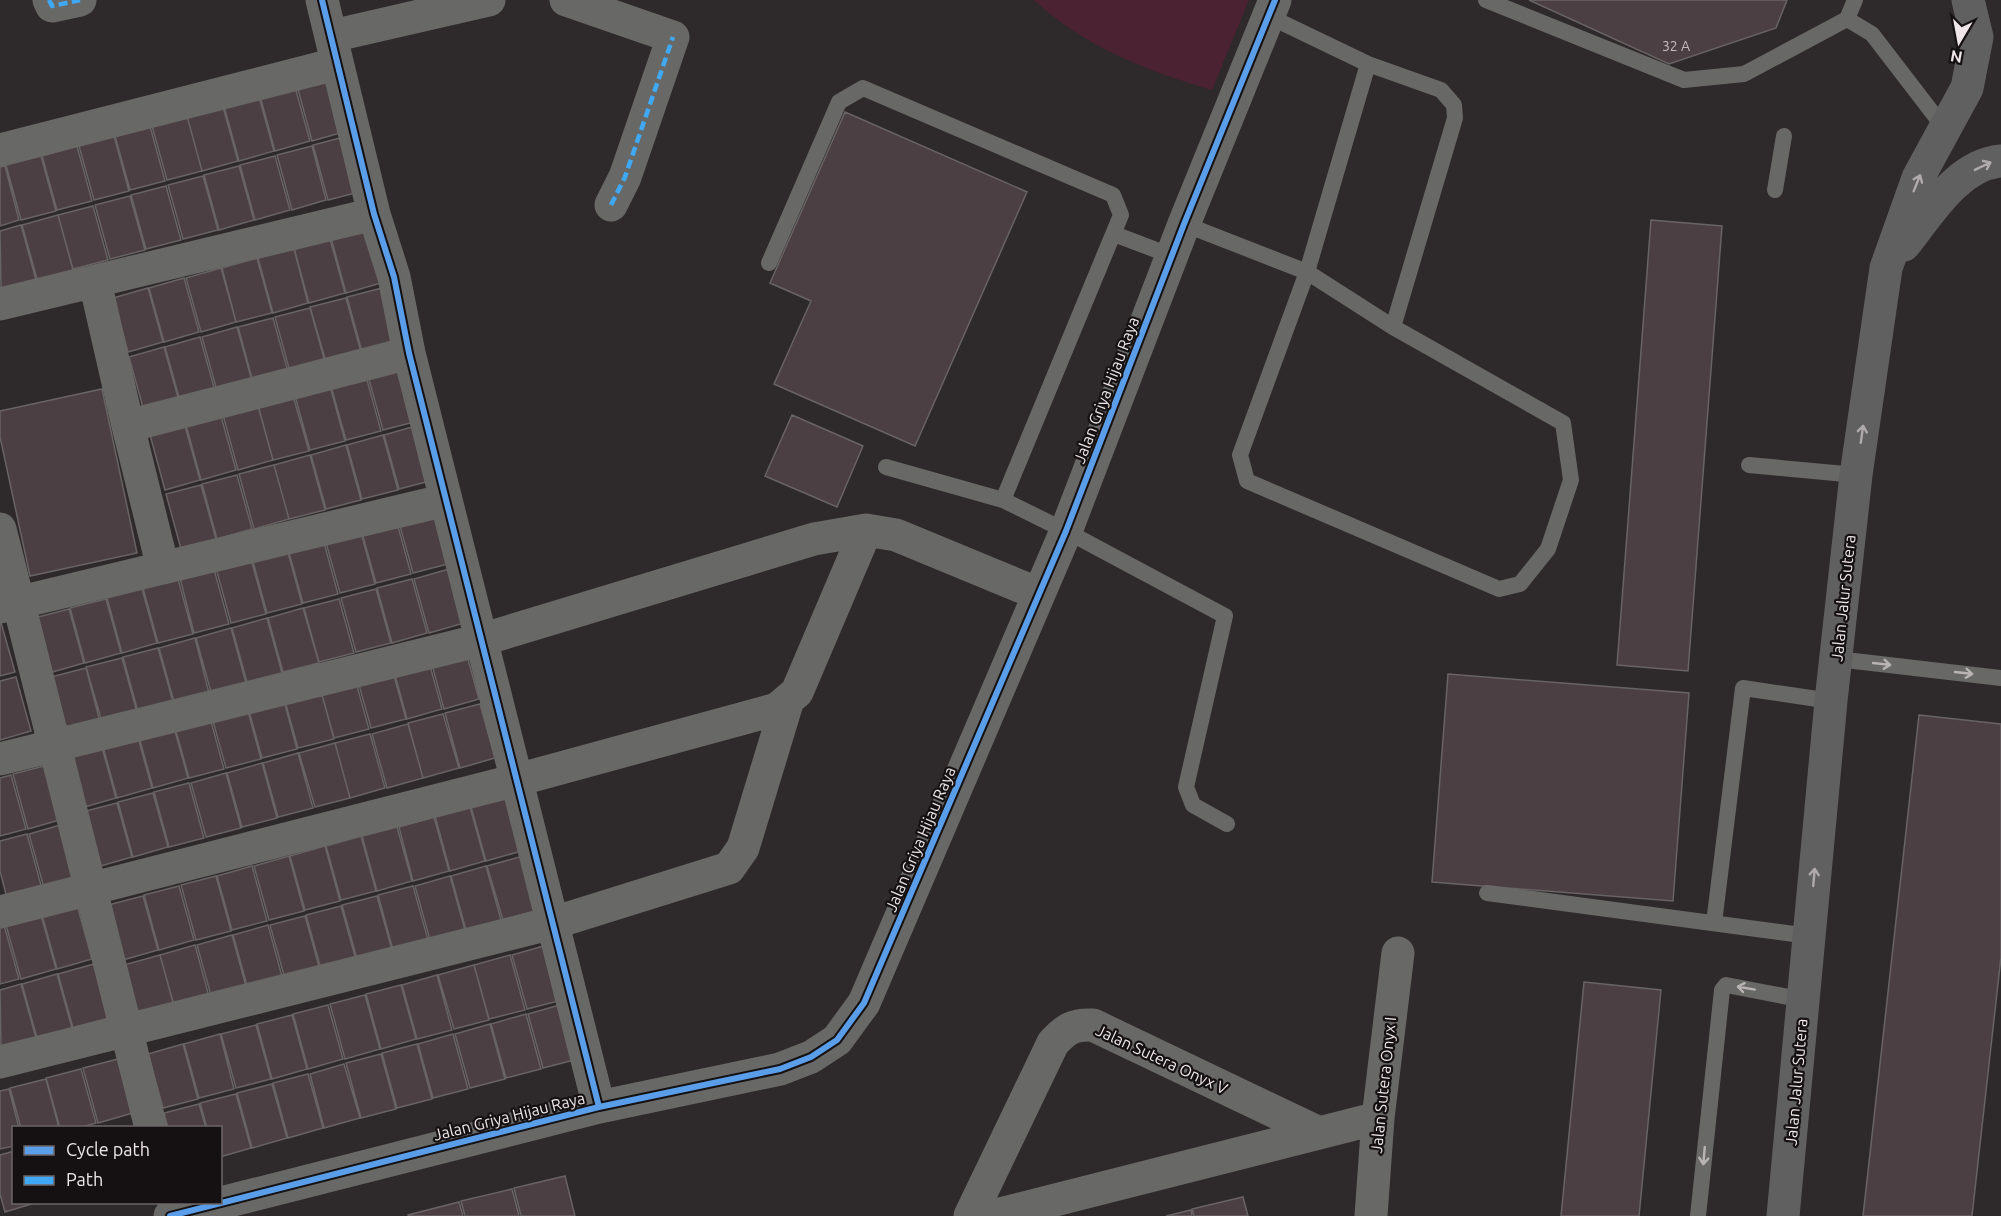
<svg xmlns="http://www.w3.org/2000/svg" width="2001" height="1216" font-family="Ubuntu,sans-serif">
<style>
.green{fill:#4b2232}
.building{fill:#4c3f43;stroke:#686364;stroke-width:1.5}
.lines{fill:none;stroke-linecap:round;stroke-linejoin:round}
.service{stroke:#686867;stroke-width:16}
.minor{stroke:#686867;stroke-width:33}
.secondary{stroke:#616061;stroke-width:33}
.quiet{stroke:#3fa9f5;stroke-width:4.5;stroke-dasharray:9 4.5;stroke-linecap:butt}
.cycleway-casing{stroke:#151112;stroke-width:10}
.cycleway{stroke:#5a9eea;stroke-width:6}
.oneway{stroke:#afaaab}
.oneway2{stroke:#b8b4b4}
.labels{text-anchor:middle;stroke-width:4.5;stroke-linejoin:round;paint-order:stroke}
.number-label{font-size:14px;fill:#c6bcbf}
.street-label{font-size:16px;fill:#eee6e8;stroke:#151112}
</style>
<rect width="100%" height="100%" fill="#2e292a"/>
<!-- green -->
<path class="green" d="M 1034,0 L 1249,0 L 1212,90 C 1149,72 1083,46 1034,0 Z"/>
<!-- building -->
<path class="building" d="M 1529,0 L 1787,0 L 1776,28 L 1669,64 Z
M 332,77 L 347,131 L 312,141 L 297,86 Z
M 295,87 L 310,141 L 275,151 L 260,96 Z
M 259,97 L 274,151 L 239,161 L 224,106 Z
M 223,107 L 238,161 L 202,171 L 187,116 Z
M 845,112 L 1027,192 L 915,446 L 774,384 L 811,301 L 770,283 Z
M 187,116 L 202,171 L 167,180 L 152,126 Z
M 150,126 L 165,181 L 130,190 L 115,136 Z
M 114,136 L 129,191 L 94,200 L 79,146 Z
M 348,136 L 363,191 L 328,200 L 313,145 Z
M 77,146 L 92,201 L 57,210 L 42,156 Z
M 312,146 L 326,200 L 292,210 L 277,155 Z
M 41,156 L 56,211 L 21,220 L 6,165 Z
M 275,156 L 290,210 L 255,220 L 240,165 Z
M 5,166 L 19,220 L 0,226 L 0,167 Z
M 239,166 L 254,220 L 219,230 L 204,175 Z
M 203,176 L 218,230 L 183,239 L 168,185 Z
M 166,186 L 181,240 L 146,249 L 131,195 Z
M 130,196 L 145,250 L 110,259 L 95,205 Z
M 93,206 L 108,260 L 73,269 L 58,215 Z
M 58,215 L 73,270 L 37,279 L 22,225 Z
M 1651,220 L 1722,226 L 1688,671 L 1617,665 Z
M 21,225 L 36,280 L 1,289 L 0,231 Z
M 366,229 L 381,283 L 346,293 L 331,238 Z
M 330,239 L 345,293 L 309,303 L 294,248 Z
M 294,249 L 308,303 L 273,313 L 258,258 Z
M 257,258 L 272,313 L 236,322 L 222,268 Z
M 221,268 L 236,322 L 201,332 L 186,278 Z
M 184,278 L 199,332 L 164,342 L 149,288 Z
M 148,288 L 163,342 L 128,352 L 113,298 Z
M 382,288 L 397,342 L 362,352 L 347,297 Z
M 346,298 L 361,352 L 326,362 L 310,307 Z
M 310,308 L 325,362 L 290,372 L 275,317 Z
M 273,318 L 288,372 L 253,382 L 238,327 Z
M 237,327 L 252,381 L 217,391 L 202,337 Z
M 200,337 L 215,391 L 180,401 L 165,347 Z
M 164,347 L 179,401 L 144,411 L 129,357 Z
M 403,366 L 418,421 L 383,430 L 368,376 Z
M 366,376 L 381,431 L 346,440 L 331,386 Z
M 330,386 L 345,441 L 310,450 L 295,396 Z
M 102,389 L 137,553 L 30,576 L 0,437 L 0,411 Z
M 293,396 L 309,451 L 273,460 L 258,405 Z
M 258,406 L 273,460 L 238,470 L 223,415 Z
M 792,415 L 863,446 L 837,507 L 765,476 Z
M 221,416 L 236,470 L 201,480 L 186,425 Z
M 419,425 L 434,480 L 399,489 L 384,435 Z
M 185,426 L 200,480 L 165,490 L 150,435 Z
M 383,435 L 398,490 L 362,499 L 347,445 Z
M 346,445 L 361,500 L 326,509 L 311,455 Z
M 310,455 L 325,510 L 289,519 L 274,465 Z
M 274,465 L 289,519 L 254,529 L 239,474 Z
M 237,475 L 252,529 L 217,539 L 202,484 Z
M 201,485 L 216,539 L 181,549 L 166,494 Z
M 433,510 L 448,564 L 413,573 L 398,519 Z
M 396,519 L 411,574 L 376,583 L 361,529 Z
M 360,529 L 375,584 L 340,593 L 325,539 Z
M 323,539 L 338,594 L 303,603 L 288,549 Z
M 287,549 L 302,604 L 267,613 L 252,558 Z
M 251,559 L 266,614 L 231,623 L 216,568 Z
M 214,569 L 229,624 L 194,633 L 180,578 Z
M 449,569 L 464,623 L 429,633 L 414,579 Z
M 178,579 L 193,634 L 158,643 L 143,588 Z
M 412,579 L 427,633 L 392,643 L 377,588 Z
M 142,589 L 157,643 L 122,653 L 107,598 Z
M 376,589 L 391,643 L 356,652 L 341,598 Z
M 106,599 L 121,653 L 85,663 L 70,608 Z
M 339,599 L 354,653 L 319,662 L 304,608 Z
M 303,608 L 319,663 L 283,672 L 268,618 Z
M 69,609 L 84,663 L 49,673 L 34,618 Z
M 267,618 L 282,673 L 247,682 L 232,628 Z
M 0,619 L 15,672 L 0,676 Z
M 231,628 L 246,683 L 211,692 L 196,638 Z
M 195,638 L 209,693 L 174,702 L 159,648 Z
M 464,645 L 479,699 L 444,709 L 429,654 Z
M 158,648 L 173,702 L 138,712 L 123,657 Z
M 427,655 L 442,709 L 407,719 L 392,664 Z
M 122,658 L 137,712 L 102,722 L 86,667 Z
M 391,665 L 406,719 L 371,728 L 356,674 Z
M 86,668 L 100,722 L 66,732 L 51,677 Z
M 1448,674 L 1689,693 L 1673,901 L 1432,882 Z
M 354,675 L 369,729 L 334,738 L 319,684 Z
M 16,677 L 31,731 L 0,740 L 0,681 Z
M 319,684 L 334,739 L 298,748 L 283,694 Z
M 282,694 L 297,749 L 262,758 L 247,704 Z
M 246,704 L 261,759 L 226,768 L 211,714 Z
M 480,704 L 495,758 L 460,768 L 445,713 Z
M 209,714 L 224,769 L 189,778 L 174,724 Z
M 443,714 L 459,768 L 423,778 L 408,723 Z
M 1919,715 L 2001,724 L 2001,957 L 1972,1216 L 1863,1216 Z
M 173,724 L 188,778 L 153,788 L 138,733 Z
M 408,724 L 423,778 L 387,788 L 372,734 Z
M 137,734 L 152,788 L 117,798 L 102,743 Z
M 370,734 L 385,788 L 350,798 L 335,743 Z
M 335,743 L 350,798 L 315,807 L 299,753 Z
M 101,744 L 116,798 L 81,808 L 66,753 Z
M 298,753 L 313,808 L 278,817 L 263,763 Z
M 262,763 L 277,818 L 242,827 L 227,773 Z
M 48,765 L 63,819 L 28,829 L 13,774 Z
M 226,773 L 241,828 L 206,837 L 191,783 Z
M 11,775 L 26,829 L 0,836 L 0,778 Z
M 189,783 L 204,838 L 169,847 L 154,792 Z
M 153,793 L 168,847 L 133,857 L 118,802 Z
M 507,797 L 522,851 L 486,861 L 471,807 Z
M 117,803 L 132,857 L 97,867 L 82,812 Z
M 470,807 L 485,861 L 450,871 L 435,816 Z
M 434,817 L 449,871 L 413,881 L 399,827 Z
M 64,824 L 79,879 L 44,888 L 29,834 Z
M 397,827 L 412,881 L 377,891 L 362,836 Z
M 27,834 L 42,889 L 7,898 L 0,871 L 0,841 Z
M 361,836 L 376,891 L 341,900 L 326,846 Z
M 325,846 L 340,901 L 305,910 L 290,856 Z
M 289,856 L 304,911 L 269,920 L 254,866 Z
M 523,856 L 538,910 L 503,920 L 487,866 Z
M 252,866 L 267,921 L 232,930 L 217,876 Z
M 486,866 L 501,920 L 466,930 L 451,876 Z
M 216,876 L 231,931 L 196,940 L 181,885 Z
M 450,876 L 465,930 L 430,940 L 415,886 Z
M 179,886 L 194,940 L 159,950 L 144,895 Z
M 413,886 L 428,940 L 393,950 L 378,895 Z
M 143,896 L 158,950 L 123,960 L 108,905 Z
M 377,896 L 392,950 L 357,959 L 342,905 Z
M 77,905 L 92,959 L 57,969 L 42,915 Z
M 341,906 L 356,960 L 321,969 L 306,915 Z
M 41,915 L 56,969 L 21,979 L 6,925 Z
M 305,916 L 320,970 L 285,979 L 270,925 Z
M 4,925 L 19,979 L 0,984 L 0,926 Z
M 268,925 L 283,980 L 248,989 L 233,935 Z
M 232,935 L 247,990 L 212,999 L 197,945 Z
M 195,945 L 210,1000 L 175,1009 L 160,955 Z
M 547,945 L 562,1000 L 527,1009 L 512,955 Z
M 160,955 L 175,1010 L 139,1019 L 124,965 Z
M 510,955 L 525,1010 L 489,1019 L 474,965 Z
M 94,964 L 109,1018 L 73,1028 L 58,974 Z
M 474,965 L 489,1020 L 454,1029 L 438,975 Z
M 57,974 L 72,1028 L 37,1038 L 22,984 Z
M 437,975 L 452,1030 L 417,1039 L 402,985 Z
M 1584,982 L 1661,990 L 1639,1216 L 1561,1216 Z
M 21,984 L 36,1038 L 1,1048 L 0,990 Z
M 401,985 L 416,1039 L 381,1049 L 366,994 Z
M 365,995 L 380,1049 L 345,1059 L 330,1004 Z
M 563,1004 L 578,1059 L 543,1068 L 528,1014 Z
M 328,1005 L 343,1059 L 308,1069 L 293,1014 Z
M 526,1014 L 541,1069 L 506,1078 L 491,1024 Z
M 292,1015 L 307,1069 L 272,1079 L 257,1024 Z
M 490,1024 L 505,1079 L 470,1088 L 455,1034 Z
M 256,1025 L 271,1079 L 236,1088 L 221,1034 Z
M 220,1034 L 234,1089 L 199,1098 L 184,1044 Z
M 453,1034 L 468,1089 L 433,1098 L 418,1044 Z
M 183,1044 L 198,1099 L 163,1108 L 148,1054 Z
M 417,1044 L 432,1099 L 397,1108 L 382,1053 Z
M 381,1054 L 396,1109 L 361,1118 L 346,1063 Z
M 118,1059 L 133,1113 L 98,1123 L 83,1068 Z
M 344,1064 L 360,1118 L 324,1128 L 310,1074 Z
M 81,1069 L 96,1123 L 79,1128 L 60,1128 L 46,1078 Z
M 308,1074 L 323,1128 L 288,1138 L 273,1083 Z
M 46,1079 L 59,1128 L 21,1128 L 10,1088 Z
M 272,1084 L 287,1138 L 252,1148 L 237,1093 Z
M 9,1089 L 19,1128 L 14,1128 L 14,1146 L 0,1149 L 0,1091 Z
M 236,1094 L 251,1148 L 220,1157 L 220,1128 L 207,1128 L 200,1103 Z
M 199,1104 L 206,1128 L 168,1128 L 164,1113 Z
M 14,1151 L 14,1202 L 38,1202 L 5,1212 L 0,1194 L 0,1155 Z
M 565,1176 L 575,1216 L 521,1216 L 514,1188 Z
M 512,1189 L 519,1216 L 465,1216 L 461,1201 Z
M 1243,1197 L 1248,1216 L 1194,1216 L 1192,1209 Z
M 459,1202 L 463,1216 L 409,1216 L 408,1215 Z
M 1191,1210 L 1192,1216 L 1166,1216 Z"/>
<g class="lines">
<!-- service -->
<path class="service" d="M 1486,0 L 1684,80 L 1744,74 L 1847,19 L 1855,0
M 1268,16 L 1368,64 L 1441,90 L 1454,105 L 1455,118 L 1393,327
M 1847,19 L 1872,34 L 1945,129
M 1775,190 L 1784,136
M 1184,224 L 1307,272 L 1240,455 L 1247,481 L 1499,589 L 1520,584 L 1548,549 L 1571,480 L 1563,423 L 1393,327 L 1307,272 L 1368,64
M 1114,234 L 1172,256
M 769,263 L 839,102 L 863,88 L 1113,195 L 1121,215 L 1003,500
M 1749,465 L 1856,475
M 886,467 L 1003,500 L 1066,531 L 1225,616 L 1186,787 L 1193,805 L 1227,824
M 1837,659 L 2001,678
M 1487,893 L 1809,936
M 1714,923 L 1743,688 L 1831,701
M 1698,1216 L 1722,990 L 1726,985 L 1804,1000"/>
<!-- minor -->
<path class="minor" d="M 49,0 L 52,6 L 80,0
M 322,0 L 374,214 L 394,277 L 409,353 L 599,1107
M 566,0 L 673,37 L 625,177 L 611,205
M 332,36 L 489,0
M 0,150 L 336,64
M 95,282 L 128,426
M 0,304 L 374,214
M 0,529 L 151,1128
M 163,568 L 128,426 L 409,353
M 0,607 L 446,500
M 0,759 L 481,640 L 814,539 L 866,530 L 896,535 L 1039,594
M 0,912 L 517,780 L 777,709 L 797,692 L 866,530
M 0,1062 L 553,923 L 729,868 L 743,848 L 787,703
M 170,1216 L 599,1107 L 780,1069 L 811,1057 L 837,1040 L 864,1003 L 1066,531 L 1184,224 L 1275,0
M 970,1216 L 1053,1043 C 1066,1029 1073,1024 1093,1025 L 1317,1132
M 992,1216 L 1378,1118
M 1371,1216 L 1378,1118 L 1398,953"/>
<!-- secondary -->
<path class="secondary" d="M 1904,245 C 1929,214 1957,165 2001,161
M 1783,1216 L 1831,701 L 1856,475 L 1886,268 L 1918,178 L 1967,88 L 1977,37 L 1968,0"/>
<!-- quiet -->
<path class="quiet" d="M 49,0 L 52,6 L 80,0
M 611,205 L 625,177 L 673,37"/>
<!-- cycleway casing -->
<g class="cycleway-casing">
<path id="cycleway" d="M 322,0 L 374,214 L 394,277 L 409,353 L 599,1107
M 170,1216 L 599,1107 L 780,1069 L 811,1057 L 837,1040 L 864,1003 L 1066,531 L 1184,224 L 1275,0"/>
</g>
<!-- cycleway -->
<use href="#cycleway" class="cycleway"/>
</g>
<!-- one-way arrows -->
<defs><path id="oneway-shaft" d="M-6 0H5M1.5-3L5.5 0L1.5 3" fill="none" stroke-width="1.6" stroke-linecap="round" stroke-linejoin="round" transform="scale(1.5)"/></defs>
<g class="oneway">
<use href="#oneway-shaft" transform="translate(1983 166) rotate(-26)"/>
<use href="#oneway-shaft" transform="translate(1917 183) rotate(-68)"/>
<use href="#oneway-shaft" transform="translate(1862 434) rotate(-82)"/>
<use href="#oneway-shaft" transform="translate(1814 877) rotate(-85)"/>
</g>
<g class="oneway2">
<use href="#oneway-shaft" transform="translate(1882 664) rotate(6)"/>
<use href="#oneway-shaft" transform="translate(1964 673) rotate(6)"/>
<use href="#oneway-shaft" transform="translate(1746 988) rotate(-170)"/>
<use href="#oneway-shaft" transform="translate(1704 1156) rotate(95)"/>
</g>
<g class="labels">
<!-- number labels -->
<g class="number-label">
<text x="1676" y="51">32 A</text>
</g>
<!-- street labels -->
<g class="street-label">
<text transform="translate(1106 390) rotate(-69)" y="6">Jalan Griya Hijau Raya</text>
<text transform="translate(1843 598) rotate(-84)" y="6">Jalan Jalur Sutera</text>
<text transform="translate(920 839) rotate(-67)" y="6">Jalan Griya Hijau Raya</text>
<text transform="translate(1162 1059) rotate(25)" y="6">Jalan Sutera Onyx V</text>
<text transform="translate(1796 1082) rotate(-85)" y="6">Jalan Jalur Sutera</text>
<text transform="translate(1383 1085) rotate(-84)" y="6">Jalan Sutera Onyx I</text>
<text transform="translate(509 1116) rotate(-14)" y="6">Jalan Griya Hijau Raya</text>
</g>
</g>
<!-- legend -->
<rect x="12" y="1126" width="210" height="78" fill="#151112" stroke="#6c6668" stroke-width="1.5"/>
<rect x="24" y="1146" width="30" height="9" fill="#5a9eea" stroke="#6c6668" stroke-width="1.5"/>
<text x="66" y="1156" font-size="18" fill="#eee6e8">Cycle path</text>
<rect x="24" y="1176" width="30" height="9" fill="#3fa9f5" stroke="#6c6668" stroke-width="1.5"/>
<text x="66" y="1186" font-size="18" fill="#eee6e8">Path</text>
<!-- north arrow -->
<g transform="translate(1959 42) rotate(190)" stroke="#151112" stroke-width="4.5" paint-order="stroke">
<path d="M0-4.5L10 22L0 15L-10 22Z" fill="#eee6e8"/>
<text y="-9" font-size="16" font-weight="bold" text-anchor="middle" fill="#eee6e8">N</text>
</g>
</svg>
